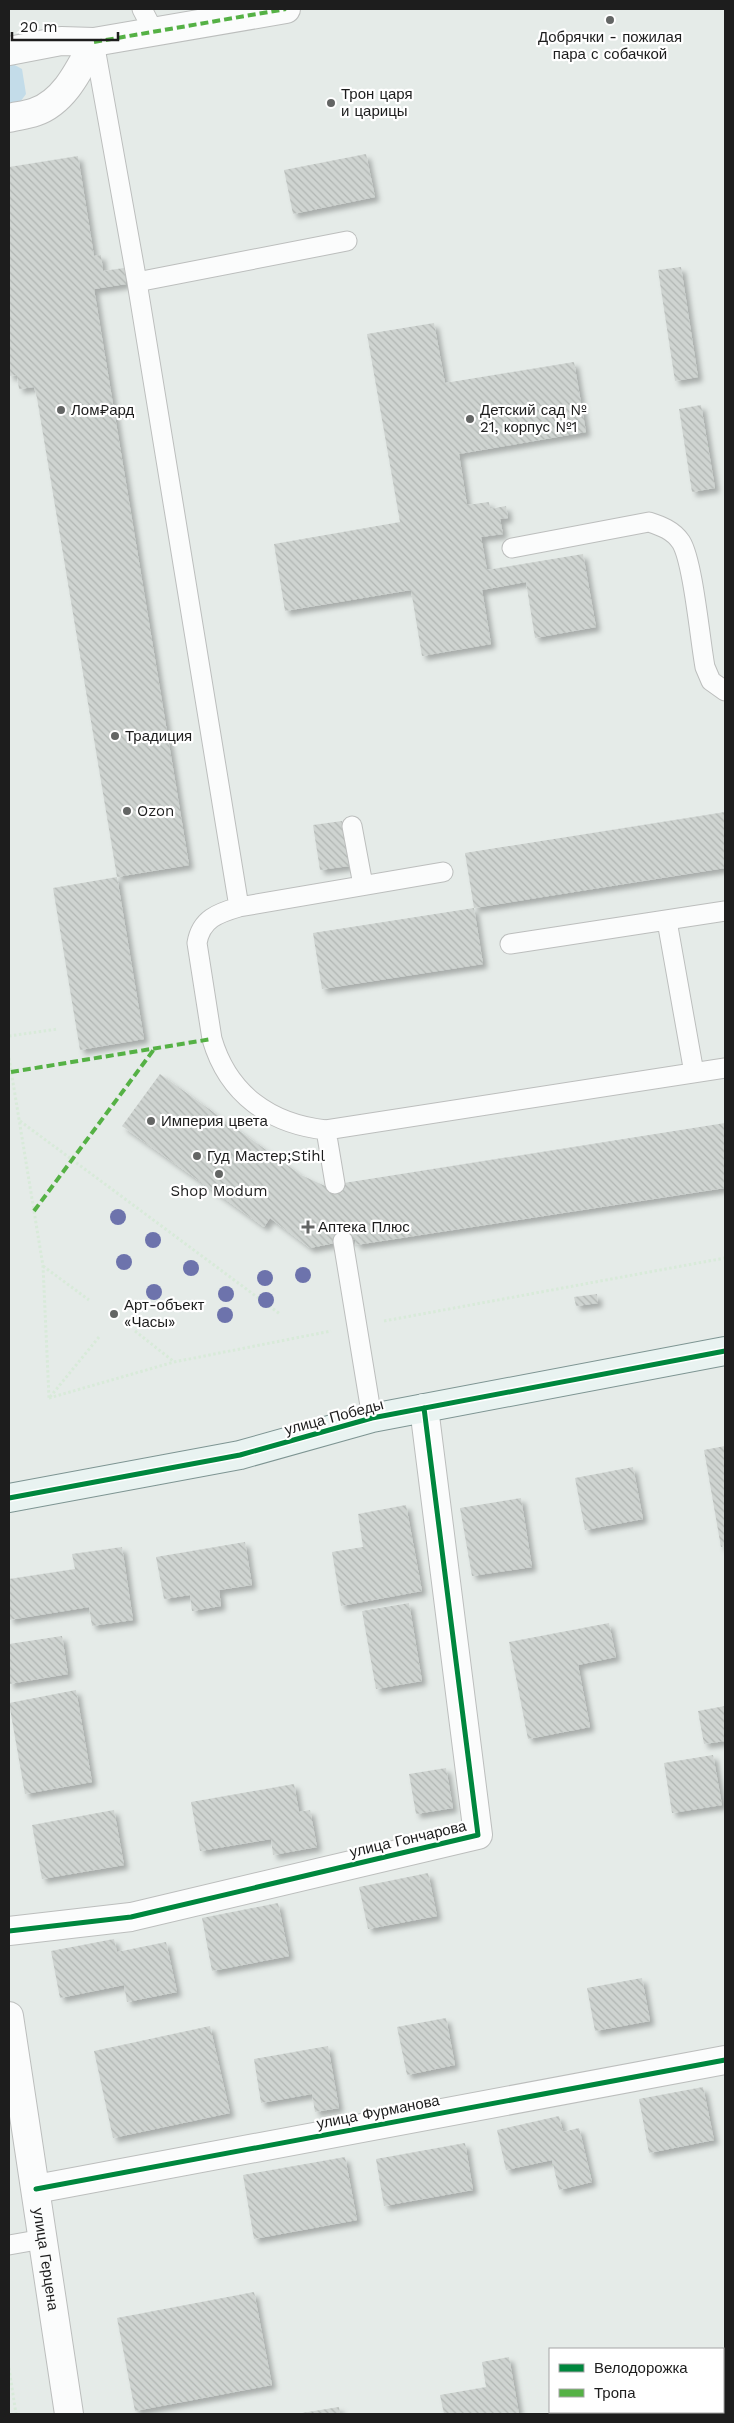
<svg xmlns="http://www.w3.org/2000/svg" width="734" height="2423" font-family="'Work Sans',sans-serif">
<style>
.grass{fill:#c3dce9}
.building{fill:url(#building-back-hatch);filter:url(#shadow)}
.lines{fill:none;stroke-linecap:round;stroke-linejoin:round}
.lane-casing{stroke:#bcbebd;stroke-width:21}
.street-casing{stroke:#bcbebd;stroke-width:30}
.secondary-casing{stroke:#7e9593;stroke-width:30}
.path{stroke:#d8ead9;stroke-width:3;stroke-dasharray:2.5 2.5;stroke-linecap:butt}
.lane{stroke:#fbfcfc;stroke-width:19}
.street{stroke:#fbfcfc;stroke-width:28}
.secondary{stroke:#e9f3f1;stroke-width:28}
.quiet{stroke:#55b145;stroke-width:4;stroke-dasharray:8 4;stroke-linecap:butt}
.cycleway-casing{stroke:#fff;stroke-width:8}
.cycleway{stroke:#00873e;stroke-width:5}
.tree{fill:#6d73ac}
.poi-dot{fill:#636564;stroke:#fff;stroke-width:2}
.labels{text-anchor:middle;stroke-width:4.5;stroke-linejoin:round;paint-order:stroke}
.poi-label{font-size:15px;fill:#1d1d1d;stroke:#fff;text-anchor:start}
.street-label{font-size:15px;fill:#1d1d1d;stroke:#fff}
</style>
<defs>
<pattern id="building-back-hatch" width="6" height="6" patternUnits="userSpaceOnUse" patternTransform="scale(1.25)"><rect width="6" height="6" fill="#cfd4d1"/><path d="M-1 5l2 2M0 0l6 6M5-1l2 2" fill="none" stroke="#b1b6b3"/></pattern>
<filter id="shadow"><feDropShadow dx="4.5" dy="4.5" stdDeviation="2.5" flood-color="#0004"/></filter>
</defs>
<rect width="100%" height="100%" fill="#e5ebe8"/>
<!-- grass -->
<path class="grass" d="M 9,62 L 22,69 L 26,94 L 18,105 L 9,107 Z"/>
<!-- building -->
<path class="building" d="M 366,154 L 375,197 L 293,214 L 284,170 Z
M 78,156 L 94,256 L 101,255 L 103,271 L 124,268 L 126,284 L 94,289 L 189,865 L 117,877 L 37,398 L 34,387 L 19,389 L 17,375 L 9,376 L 9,167 Z
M 681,267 L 698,377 L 675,381 L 658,270 Z
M 434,323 L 445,383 L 574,362 L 586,432 L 459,454 L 467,505 L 489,502 L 490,509 L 506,506 L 508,518 L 500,519 L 503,534 L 481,537 L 487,570 L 583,554 L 596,627 L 535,638 L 526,582 L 482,590 L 491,644 L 422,656 L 411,590 L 285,611 L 274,544 L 400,522 L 367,334 Z
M 701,405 L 715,488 L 692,492 L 679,409 Z
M 725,812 L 725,868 L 474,908 L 465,853 Z
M 342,821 L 349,866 L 320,870 L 313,825 Z
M 117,877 L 144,1039 L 80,1050 L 53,888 Z
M 474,908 L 483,964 L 322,989 L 313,933 Z
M 160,1074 L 301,1175 L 325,1186 L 725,1123 L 725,1188 L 356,1245 L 355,1239 L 310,1248 L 270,1218 L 264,1227 L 122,1126 Z
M 597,1294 L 598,1303 L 576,1306 L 574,1297 Z
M 725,1446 L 725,1546 L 721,1547 L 704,1450 Z
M 633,1467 L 643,1519 L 585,1530 L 575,1478 Z
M 521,1498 L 532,1567 L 472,1576 L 460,1508 Z
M 406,1505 L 422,1591 L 341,1606 L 332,1552 L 363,1547 L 358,1514 Z
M 245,1542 L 252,1585 L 219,1590 L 221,1606 L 192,1611 L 190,1595 L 164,1599 L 156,1557 Z
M 122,1547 L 133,1620 L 92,1626 L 89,1607 L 9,1620 L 9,1579 L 75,1569 L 72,1554 Z
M 409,1603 L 422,1681 L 376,1689 L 362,1611 Z
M 609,1623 L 616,1657 L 578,1665 L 590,1727 L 528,1739 L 509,1642 Z
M 62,1636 L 68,1674 L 9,1684 L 9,1644 Z
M 76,1690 L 92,1782 L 25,1794 L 9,1703 Z
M 725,1706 L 725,1741 L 704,1744 L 698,1711 Z
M 713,1755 L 722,1805 L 672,1813 L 664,1763 Z
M 446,1768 L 453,1808 L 416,1814 L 409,1774 Z
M 294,1784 L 299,1812 L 310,1810 L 317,1847 L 273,1855 L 271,1839 L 200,1851 L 191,1802 Z
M 114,1810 L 124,1865 L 42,1879 L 32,1825 Z
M 428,1873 L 437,1916 L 368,1929 L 359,1887 Z
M 278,1903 L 289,1956 L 212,1971 L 202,1918 Z
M 114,1939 L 117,1952 L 166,1942 L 177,1992 L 127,2002 L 124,1985 L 60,1998 L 51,1951 Z
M 642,1978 L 650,2021 L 595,2031 L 587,1988 Z
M 446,2018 L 455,2065 L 407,2075 L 397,2027 Z
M 210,2026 L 230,2113 L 113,2138 L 94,2051 Z
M 328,2046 L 339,2108 L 315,2112 L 312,2094 L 261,2103 L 254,2059 Z
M 703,2087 L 714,2140 L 649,2153 L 639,2099 Z
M 559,2116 L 563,2132 L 579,2128 L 592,2182 L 559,2190 L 552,2160 L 506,2170 L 497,2130 Z
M 465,2143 L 473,2190 L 384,2206 L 376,2159 Z
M 345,2157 L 357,2220 L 254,2239 L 243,2175 Z
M 254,2292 L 272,2385 L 135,2411 L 117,2318 Z
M 723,2350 L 725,2350 L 725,2391 L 723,2391 Z
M 509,2357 L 519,2414 L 444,2414 L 440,2395 L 486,2387 L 482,2362 Z
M 339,2407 L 340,2414 L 302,2414 L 302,2413 Z
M 564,2412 L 645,2412 L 645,2414 L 565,2414 Z"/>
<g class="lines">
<!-- lane casing -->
<g class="lane-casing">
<path id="lane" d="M 142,9 L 154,32
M 94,42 L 137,282 L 239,907
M 137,282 L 347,241
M 512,548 L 649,522 C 661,526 673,530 681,542 C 693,561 700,640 705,667 L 711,681 L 725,691
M 352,826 L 363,885
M 443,872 L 239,907 C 218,913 201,919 197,943 L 212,1039 C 228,1094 270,1124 326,1130 L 725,1068
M 667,921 L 694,1073
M 510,944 L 725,911
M 326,1130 L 335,1184
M 343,1241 L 372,1418
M 9,2245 L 43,2239"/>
</g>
<!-- street casing -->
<g class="street-casing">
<g id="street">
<path d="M 9,51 L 61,41 L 94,42 L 286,9"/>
<path d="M 9,118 C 17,116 27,115 35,112 C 65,102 80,68 94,42"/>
<path d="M 9,1931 L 131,1917 L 478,1835 L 424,1408"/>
<path id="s1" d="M 9,2016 L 69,2414"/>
<path d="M 36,2189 L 725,2060"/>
</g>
</g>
<!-- secondary casing -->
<g class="secondary-casing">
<path id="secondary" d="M 9,1498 L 240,1455 L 372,1418 L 725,1351"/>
</g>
<!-- path -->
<path class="path" d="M 9,1036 L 58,1029
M 9,1058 L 43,1266 L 49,1398
M 20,1121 L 280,1314
M 43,1266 L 89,1300
M 384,1321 L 725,1258
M 135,1331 L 173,1361
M 50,1397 L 99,1337
M 49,1398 L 174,1362 L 331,1331
M 9,2368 L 16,2414"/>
<!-- lane -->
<use href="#lane" class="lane"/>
<!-- street -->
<use href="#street" class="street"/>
<!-- secondary -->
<use href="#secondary" class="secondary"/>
<!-- quiet -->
<path class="quiet" d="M 94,42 L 286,9
M 11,1072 L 212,1039
M 34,1211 L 155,1048"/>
<!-- cycleway casing -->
<g class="cycleway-casing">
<path id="cycleway" d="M 9,1498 L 240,1455 L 372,1418 L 725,1351
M 9,1931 L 131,1917 L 478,1835 L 424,1408
M 36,2189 L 725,2060"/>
</g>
<!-- cycleway -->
<use href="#cycleway" class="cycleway"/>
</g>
<!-- trees -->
<g class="tree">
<circle cx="118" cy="1217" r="8"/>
<circle cx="153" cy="1240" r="8"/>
<circle cx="124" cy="1262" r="8"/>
<circle cx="191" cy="1268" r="8"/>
<circle cx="303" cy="1275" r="8"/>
<circle cx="265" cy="1278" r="8"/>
<circle cx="154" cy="1292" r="8"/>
<circle cx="226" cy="1294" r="8"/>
<circle cx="266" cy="1300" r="8"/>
<circle cx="225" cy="1315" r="8"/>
</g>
<!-- markers -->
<g class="poi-dot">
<circle cx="610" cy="20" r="5"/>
<circle cx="331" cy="103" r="5"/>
<circle cx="61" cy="410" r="5"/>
<circle cx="470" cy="419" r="5"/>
<circle cx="115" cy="736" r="5"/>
<circle cx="127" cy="811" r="5"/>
<circle cx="151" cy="1121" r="5"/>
<circle cx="197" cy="1156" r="5"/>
<circle cx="219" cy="1174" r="5"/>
<path d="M305.5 1219.5h5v5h5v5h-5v5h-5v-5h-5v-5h5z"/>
<circle cx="114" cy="1314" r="5"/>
</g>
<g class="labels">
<!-- poi labels -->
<g class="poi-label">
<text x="610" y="42" text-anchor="middle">Добрячки - пожилая<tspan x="610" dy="17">пара с собачкой</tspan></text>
<text x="341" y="99">Трон царя<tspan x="341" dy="17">и царицы</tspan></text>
<text x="71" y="415">Лом₽ард</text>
<text x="480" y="415">Детский сад №<tspan x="480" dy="17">21, корпус №1</tspan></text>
<text x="125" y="741">Традиция</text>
<text x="137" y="816">Ozon</text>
<text x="161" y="1126">Империя цвета</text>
<text x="207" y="1161">Гуд Мастер;Stihl</text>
<text x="219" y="1196" text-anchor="middle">Shop Modum</text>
<text x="318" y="1232">Аптека Плюс</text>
<text x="124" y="1310">Арт-объект<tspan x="124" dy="17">«Часы»</tspan></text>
</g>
<!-- street labels -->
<g class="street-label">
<text transform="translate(334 1417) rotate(-15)" y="5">улица Победы</text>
<text transform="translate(408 1839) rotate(-13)" y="5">улица Гончарова</text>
<text transform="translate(378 2112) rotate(-11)" y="5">улица Фурманова</text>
<text dy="5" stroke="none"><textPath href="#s1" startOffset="246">улица Герцена</textPath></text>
</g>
</g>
<!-- border -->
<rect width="734" height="2423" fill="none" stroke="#1d1d1d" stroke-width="20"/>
<!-- legend -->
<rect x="549" y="2348" width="175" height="65" fill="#ffffff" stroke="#a5a5a5"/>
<rect x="559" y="2364" width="25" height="8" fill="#00873e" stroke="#a5a5a5"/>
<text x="594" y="2373" font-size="15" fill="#1d1d1d">Велодорожка</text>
<rect x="559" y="2389" width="25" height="8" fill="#55b145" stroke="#a5a5a5"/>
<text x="594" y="2398" font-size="15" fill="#1d1d1d">Тропа</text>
<!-- scale -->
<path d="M12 32v8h106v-8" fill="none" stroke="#1d1d1d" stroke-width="2.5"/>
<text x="20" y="32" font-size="15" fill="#1d1d1d" stroke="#ffffff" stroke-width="4" paint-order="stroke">20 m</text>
</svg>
